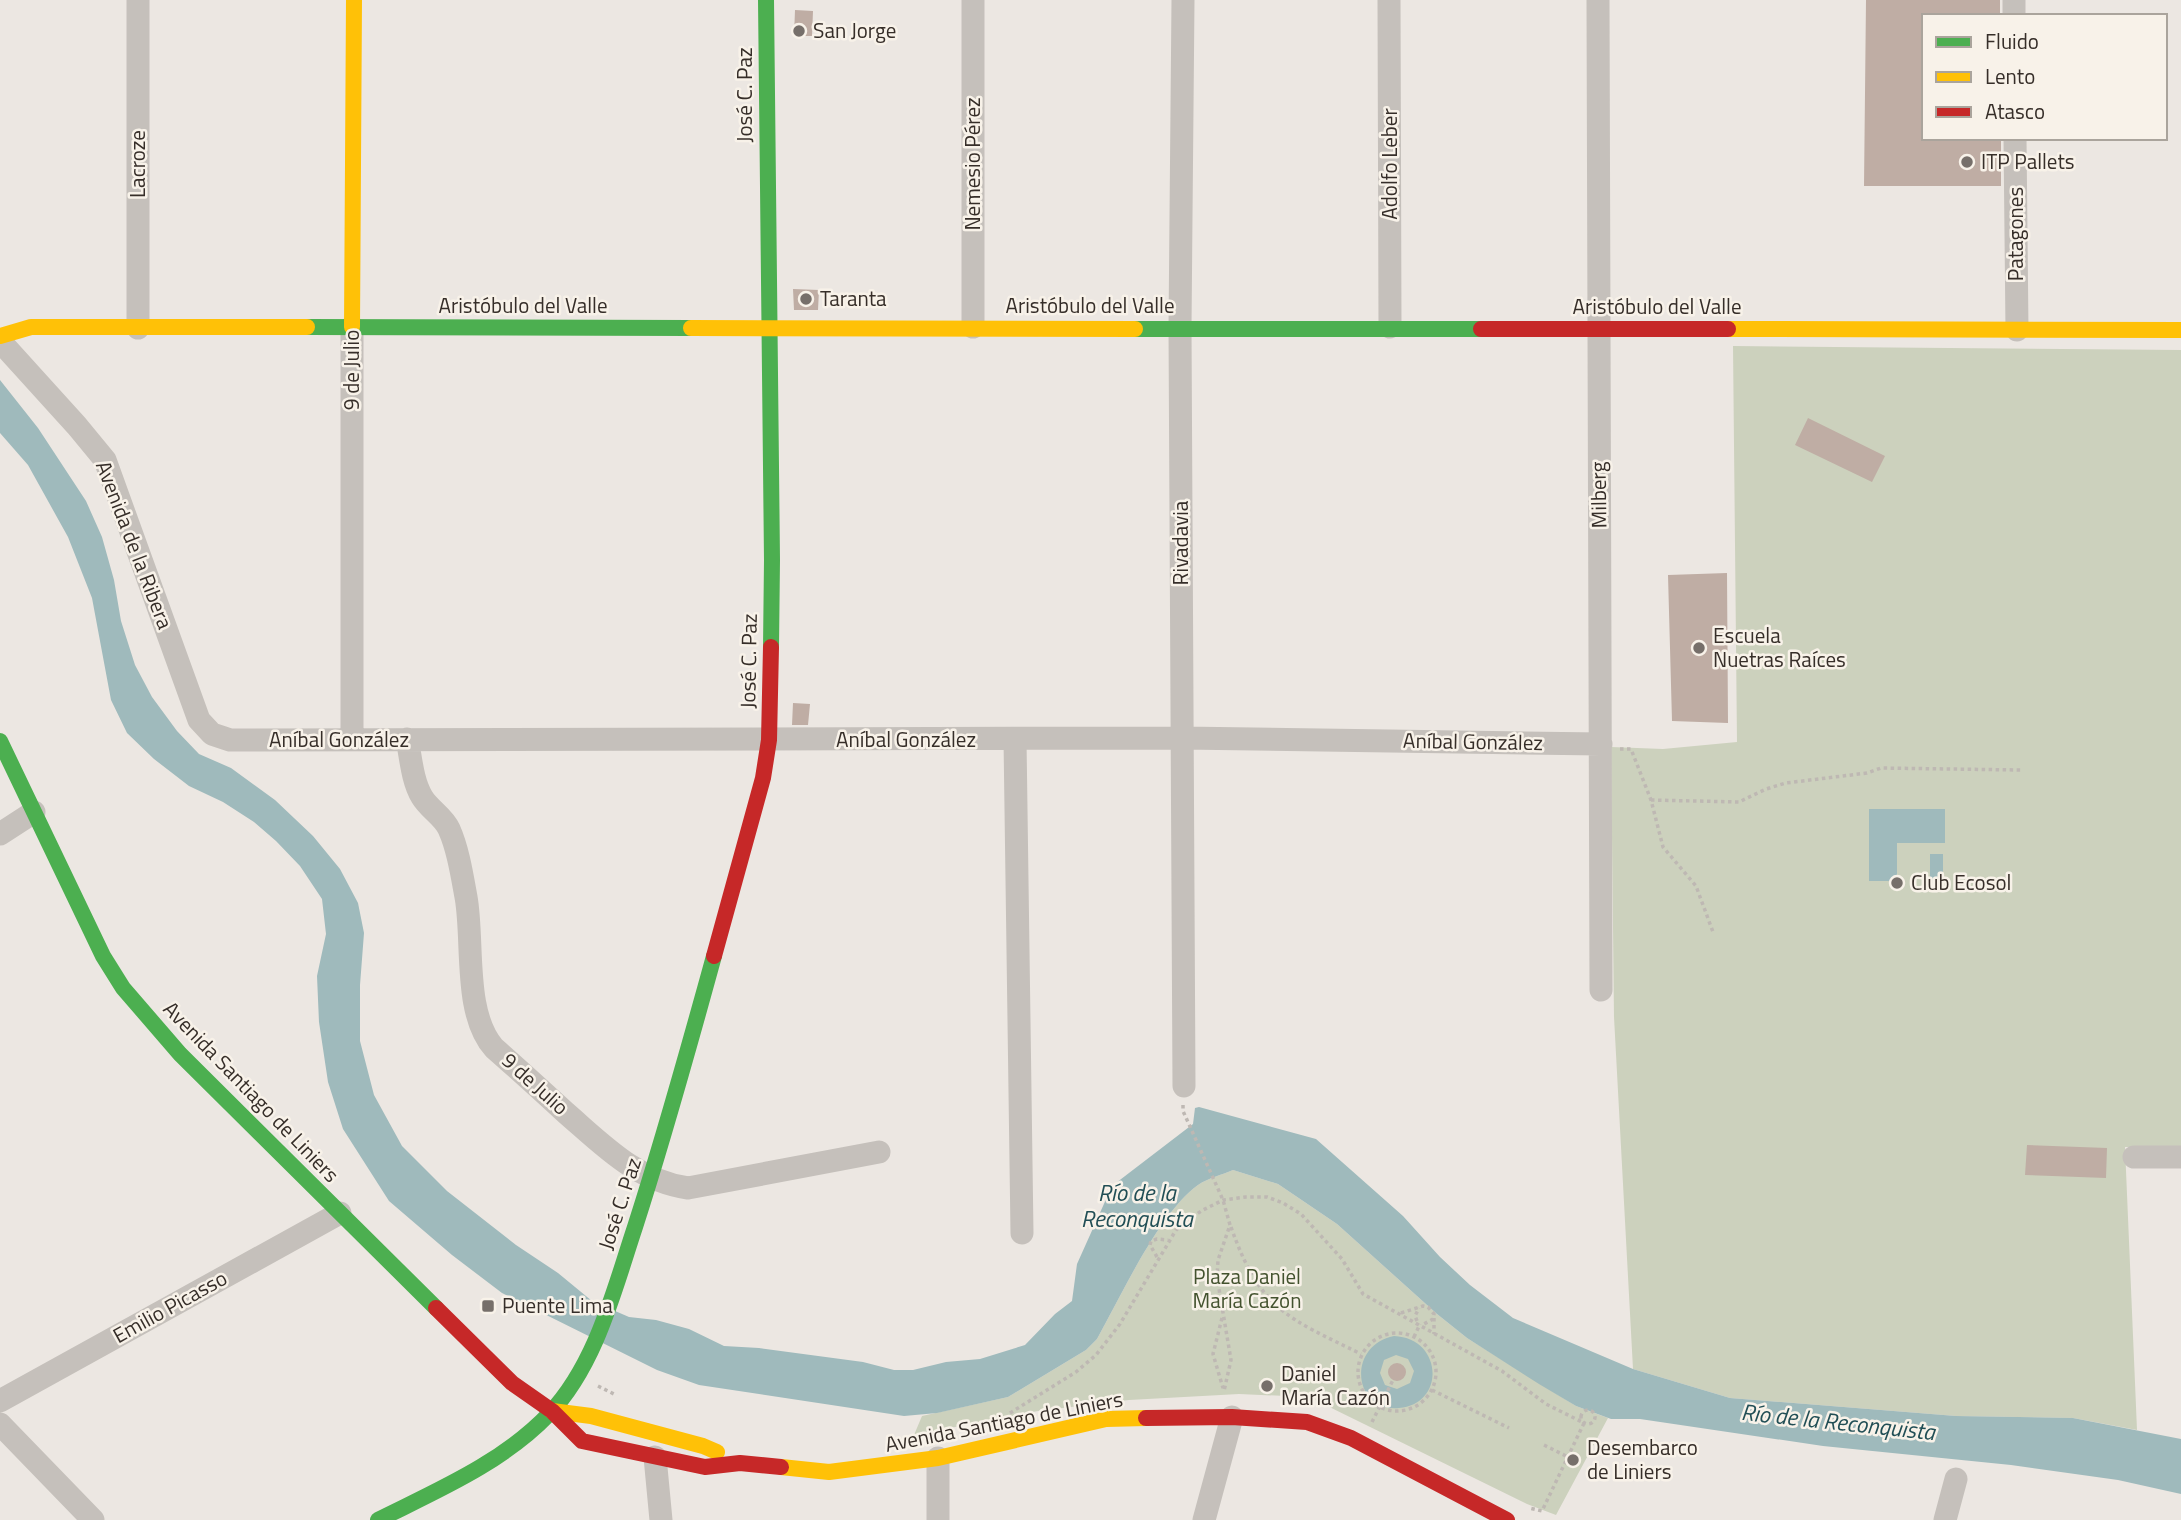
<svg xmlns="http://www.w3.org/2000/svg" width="2181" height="1520" font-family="'Titillium Web',sans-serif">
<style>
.green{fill:#ccd1bd}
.water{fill:#9fbabc;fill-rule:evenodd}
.building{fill:#bfada4}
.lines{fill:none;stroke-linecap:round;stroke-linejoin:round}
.path{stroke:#beb8b3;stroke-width:3.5;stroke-dasharray:3.5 3.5;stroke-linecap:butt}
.street{stroke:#c5c0bb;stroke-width:23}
.fast{stroke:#4caf50;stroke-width:16}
.slow{stroke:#ffc107;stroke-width:16}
.jam{stroke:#c62828;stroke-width:16}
.poi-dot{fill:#766f6a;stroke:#f8f2e9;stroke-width:2.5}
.labels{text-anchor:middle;stroke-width:5;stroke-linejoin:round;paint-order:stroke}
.poi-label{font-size:21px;fill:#362e29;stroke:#f8f2e9;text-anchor:start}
.street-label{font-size:21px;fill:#362e29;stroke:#f8f2e9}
.park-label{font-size:21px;fill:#43522e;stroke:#f8f2e9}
.water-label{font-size:23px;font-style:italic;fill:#214e55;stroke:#f8f2e9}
</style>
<rect width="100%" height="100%" fill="#ece7e2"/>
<!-- green -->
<path class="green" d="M 1733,346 L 2181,350 L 2181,1147 L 2125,1147 L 2137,1430 L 2073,1418 L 1956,1416 L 1730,1398 L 1633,1369 L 1614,1017 L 1611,747 L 1663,749 L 1737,742 Z
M 1233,1170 L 1278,1184 L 1337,1224 L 1437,1314 L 1467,1338 L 1576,1406 L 1608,1418 L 1556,1515 L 1527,1504 L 1309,1397 L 1239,1394 L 1129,1400 L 1038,1411 L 914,1435 L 922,1416 L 1008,1397 L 1086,1350 L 1097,1339 C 1121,1296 1159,1213 1198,1185 C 1208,1178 1222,1175 1233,1170 Z"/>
<!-- water -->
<path class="water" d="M 0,380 L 38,428 L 86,501 L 102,537 L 114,580 L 121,621 L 135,665 L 152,697 L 177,731 L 199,754 L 231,768 L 275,800 L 313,836 L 340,869 L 358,903 L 364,933 L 360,985 L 360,1041 L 374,1095 L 402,1146 L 447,1191 L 516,1245 L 558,1273 L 592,1301 L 629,1317 L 656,1320 L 689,1329 L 724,1346 L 759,1348 L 863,1362 L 894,1370 L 913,1370 L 946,1362 L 980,1359 L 1025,1345 L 1055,1314 L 1072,1301 L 1077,1264 L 1112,1186 L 1193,1124 L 1195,1108 L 1199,1107 L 1316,1139 L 1403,1216 L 1440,1257 L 1470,1285 L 1513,1318 L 1633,1369 L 1730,1398 L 1956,1416 L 2073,1418 L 2181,1439 L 2181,1494 L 2118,1480 L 2011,1465 L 1823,1446 L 1640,1419 L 1611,1419 L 1576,1406 L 1539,1384 L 1467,1338 L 1437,1314 L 1337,1224 L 1278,1184 L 1233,1170 C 1222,1175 1208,1178 1198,1185 C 1159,1213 1121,1296 1097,1339 L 1086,1350 L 1008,1397 L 937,1413 L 904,1416 L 699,1385 L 657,1370 L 502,1293 L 452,1255 L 389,1201 L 343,1129 L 328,1082 L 319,1022 L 317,976 L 326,934 L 322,899 L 300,866 L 276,841 L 254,822 L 223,802 L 189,786 L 154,759 L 127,733 L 111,700 L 92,598 L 68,537 L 28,465 L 0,433 Z
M 1869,809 L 1945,809 L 1945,843 L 1897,843 L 1897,881 L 1869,881 Z
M 1930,854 L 1943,854 L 1943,883 L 1930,883 Z
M 1394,1336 C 1443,1338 1446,1404 1399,1408 C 1353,1412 1346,1346 1394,1336 ZM 1396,1355 L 1408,1359 L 1414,1371 L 1410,1383 L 1397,1389 L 1385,1385 L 1380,1373 L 1384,1360 Z"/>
<!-- building -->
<path class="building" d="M 1866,0 L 2000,0 L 2000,16 L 1924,16 L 1924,138 L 2001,138 L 2001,186 L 1864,186 Z
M 795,10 L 813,11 L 812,36 L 794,36 Z
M 793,289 L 819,290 L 818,310 L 794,310 Z
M 1808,418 L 1885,456 L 1872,482 L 1795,445 Z
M 1727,573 L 1728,723 L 1672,721 L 1668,575 Z
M 793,703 L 810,704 L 808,725 L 792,725 Z
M 2027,1145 L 2107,1148 L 2106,1178 L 2025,1175 Z
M1388 1372a9 9 0 1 1 18 0a9 9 0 1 1-18 0Z"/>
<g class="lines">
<!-- path -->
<path class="path" d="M 1620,749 L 1631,749 L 1651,800 L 1663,847 L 1696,886 L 1713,932
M 1651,800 L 1739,802 L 1766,789 L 1786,783 L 1867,773 L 1881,768 L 2021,770
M 1183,1105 L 1183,1111 L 1223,1200 L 1230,1225 L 1218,1260 L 1217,1277 L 1231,1360 L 1224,1391
M 1231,1227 C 1260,1310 1288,1318 1361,1354
M 1157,1257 L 1150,1245 L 1151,1241 L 1157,1239 L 1168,1240
M 1401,1313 L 1423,1306 L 1428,1307 L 1434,1314 L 1433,1319 L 1424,1324
M 1222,1318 L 1213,1354 L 1223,1388
M 1434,1318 L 1434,1334
M 1417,1321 L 1415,1316 L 1419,1308
M1358 1372a39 39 0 1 1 78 0a39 39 0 1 1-78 0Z
M 1414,1337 L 1420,1324
M 598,1386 L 616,1395
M 1432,1390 L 1509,1428
M1581 1417a7 7 0 1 1 14 0a7 7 0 1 1-14 0Z
M 1010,1413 L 1076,1372 L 1096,1355 L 1120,1324 L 1176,1230 L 1201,1211 L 1223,1200 L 1246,1197 L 1267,1197 L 1283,1203 L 1301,1214 L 1342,1259 L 1363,1294 L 1502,1371 L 1546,1404 L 1584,1423 L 1542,1511 L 1529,1508
M 1372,1422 L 1393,1380
M 1544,1445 L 1568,1457"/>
<!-- street -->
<path class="street" d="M 973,0 L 973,327
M 1183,0 L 1180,327 L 1184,1086
M 1389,0 L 1390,327
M 1598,0 L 1601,990
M 2014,0 L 2014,16
M 2015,138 L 2017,330
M 138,328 L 138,0
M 0,341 L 77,426 L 105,460 L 199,720 L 212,734 L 230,740 L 1182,738 L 1601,744
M 407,739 C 411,758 412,780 422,797 C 429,809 443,816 449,829 C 458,849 462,875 466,897 C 474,941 463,1013 494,1048 C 518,1069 542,1091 566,1113 C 603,1145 637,1181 688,1188 L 879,1152
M 1015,739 L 1022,1233
M 352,740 L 352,327
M 0,834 L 34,812
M 2134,1157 L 2181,1157
M 0,1401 L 340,1213
M 0,1424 L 93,1520
M 655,1457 L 661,1520
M 938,1458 L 938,1520
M 1204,1520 L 1232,1417
M 1945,1520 L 1956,1479"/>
<!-- fast -->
<path class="fast" d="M 766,0 L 772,560 L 771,647
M 307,327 L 691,328
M 1135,329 L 1481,329
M 0,741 L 103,956 L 123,988 L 180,1054 L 436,1308
M 378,1520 C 438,1490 502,1463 549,1414 C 596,1365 614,1290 635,1227 C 664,1137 689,1047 714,956"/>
<!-- slow -->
<path class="slow" d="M 352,327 L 354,0
M 691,328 L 1135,329
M 1728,329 L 2181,330
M 0,336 L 31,327 L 307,327
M 552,1411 L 591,1416 L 703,1446 L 717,1452
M 781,1467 L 829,1472 L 938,1458 L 1106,1419 L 1146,1418"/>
<!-- jam -->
<path class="jam" d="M 1481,329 L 1728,329
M 714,956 L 763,778 L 769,740 L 771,647
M 436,1308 L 512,1383 L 552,1411 L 582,1441 L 705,1467 L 740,1463 L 781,1467
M 1146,1418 L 1232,1417 L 1307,1422 L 1351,1438 L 1507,1520"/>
</g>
<!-- markers -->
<g class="poi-dot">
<circle cx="799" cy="31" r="7"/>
<circle cx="1967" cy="162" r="7"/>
<circle cx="806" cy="299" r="7"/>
<circle cx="1699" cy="648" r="7"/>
<circle cx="1897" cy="883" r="7"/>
<rect x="481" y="1299" width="14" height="14" rx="3.5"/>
<circle cx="1267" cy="1386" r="7"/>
<circle cx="1573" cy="1460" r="7"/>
</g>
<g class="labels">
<!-- poi labels -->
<g class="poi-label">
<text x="813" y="38">San Jorge</text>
<text x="1981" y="169">ITP Pallets</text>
<text x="820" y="306">Taranta</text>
<text x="1713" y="643">Escuela<tspan x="1713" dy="24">Nuetras Raíces</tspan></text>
<text x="1911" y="890">Club Ecosol</text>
<text x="502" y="1313">Puente Lima</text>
<text x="1281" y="1381">Daniel<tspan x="1281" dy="24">María Cazón</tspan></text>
<text x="1587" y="1455">Desembarco<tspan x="1587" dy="24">de Liniers</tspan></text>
</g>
<!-- street labels -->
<g class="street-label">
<text transform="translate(745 95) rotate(-90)" y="7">José C. Paz</text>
<text transform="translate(138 164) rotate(-90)" y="7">Lacroze</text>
<text transform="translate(973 164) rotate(-90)" y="7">Nemesio Pérez</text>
<text transform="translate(1390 164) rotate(-90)" y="7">Adolfo Leber</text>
<text transform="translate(2016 234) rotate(-90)" y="7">Patagones</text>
<text x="523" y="313">Aristóbulo del Valle</text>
<text x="1090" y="313">Aristóbulo del Valle</text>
<text x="1657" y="314">Aristóbulo del Valle</text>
<text transform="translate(352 370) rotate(-90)" y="7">9 de Julio</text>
<text transform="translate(1599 495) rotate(-91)" y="7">Milberg</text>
<text transform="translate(1181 543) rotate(-90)" y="7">Rivadavia</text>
<text transform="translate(134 545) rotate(69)" y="7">Avenida de la Ribera</text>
<text transform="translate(749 661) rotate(-89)" y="7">José C. Paz</text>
<text x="339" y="747">Aníbal González</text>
<text x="906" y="747">Aníbal González</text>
<text transform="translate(1473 742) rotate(1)" y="7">Aníbal González</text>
<text transform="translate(535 1084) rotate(42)" y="7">9 de Julio</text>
<text transform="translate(251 1092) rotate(46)" y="7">Avenida Santiago de Liniers</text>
<text transform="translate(620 1204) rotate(-72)" y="7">José C. Paz</text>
<text transform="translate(170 1307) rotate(-29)" y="7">Emilio Picasso</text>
<text transform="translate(1004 1422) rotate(-11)" y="7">Avenida Santiago de Liniers</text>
</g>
<!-- park labels -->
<g class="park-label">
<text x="1247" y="1284">Plaza Daniel<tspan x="1247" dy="24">María Cazón</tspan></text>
</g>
<!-- water labels -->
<g class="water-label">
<text x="1137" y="1201">Río de la<tspan x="1137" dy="26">Reconquista</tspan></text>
<text transform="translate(1838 1422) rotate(6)" y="8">Río de la Reconquista</text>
</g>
</g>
<!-- legend -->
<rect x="1922" y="14" width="245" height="126" fill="#f8f2e9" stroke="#aaa49c" stroke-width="2"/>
<rect x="1936" y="37" width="35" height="10" fill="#4caf50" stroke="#aaa49c" stroke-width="2"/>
<text x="1985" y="49" font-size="21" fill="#362e29">Fluido</text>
<rect x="1936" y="72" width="35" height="10" fill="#ffc107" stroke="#aaa49c" stroke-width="2"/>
<text x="1985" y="84" font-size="21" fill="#362e29">Lento</text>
<rect x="1936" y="107" width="35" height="10" fill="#c62828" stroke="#aaa49c" stroke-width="2"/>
<text x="1985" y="119" font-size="21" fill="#362e29">Atasco</text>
</svg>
